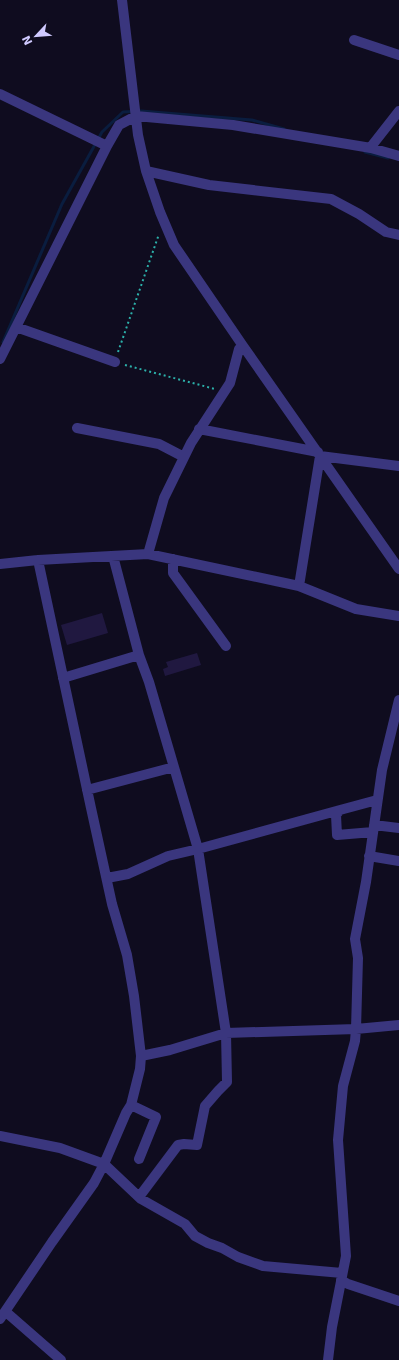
<svg xmlns="http://www.w3.org/2000/svg" width="399" height="1360" font-family="'DejaVu Sans',sans-serif">
<style>
.lines{fill:none;stroke-linecap:round;stroke-linejoin:round}
.stream{stroke:#0a1d3f;stroke-width:3}
.building{fill:#201840}
.path{stroke:#2cb1aa;stroke-width:2;stroke-dasharray:2 3;stroke-linecap:butt}
.minor{stroke:#3a367e;stroke-width:10}
</style>
<rect width="100%" height="100%" fill="#0f0c1f"/>
<g class="lines">
<!-- stream -->
<path class="stream" d="M 365,152 L 388,158
M 3,342 L 62,204 L 102,132 L 123,112 L 141,111 L 252,120 L 284,129"/>
</g>
<!-- building -->
<path class="building" d="M 102,613 L 108,633 L 67,645 L 61,625 Z
M 197,653 L 201,665 L 165,676 L 163,669 L 168,667 L 166,662 Z"/>
<g class="lines">
<!-- path -->
<path class="path" d="M 118,352 L 159,234
M 125,365 L 215,389"/>
<!-- minor -->
<path class="minor" d="M 122,0 L 138,135 L 146,171 L 160,212 L 174,245 L 243,346 L 399,569
M 354,40 L 399,55
M 0,94 L 107,146
M 370,148 L 399,111
M 146,171 L 209,185 L 331,199 L 359,214 L 386,232 L 399,235
M 16,327 L 115,362
M 0,359 L 107,146 L 119,125 L 136,116 L 233,125 L 371,148 L 399,156
M 77,428 L 159,444 L 184,457
M 199,429 L 318,452
M 148,554 L 164,498 L 191,443 L 230,383 L 239,349 L 243,346
M 173,559 L 173,573 L 226,646
M 0,564 L 38,560 L 148,554 L 299,586 L 356,609 L 399,616
M 299,586 L 320,456 L 399,466
M 139,655 L 149,682 L 198,849 L 226,1033 L 227,1082 L 218,1091 L 205,1106 L 197,1145 L 184,1144 L 178,1145 L 139,1197
M 63,678 L 139,655 L 113,556
M 87,790 L 174,767
M 374,825 L 399,828
M 373,832 L 337,835 L 336,815 L 340,810 L 377,800
M 369,856 L 399,861
M 107,878 L 128,874 L 168,856 L 198,849 L 340,810
M 141,1056 L 170,1050 L 226,1033 L 356,1029 L 399,1025
M 131,1105 L 156,1117 L 139,1159
M 0,1136 L 60,1148 L 104,1164 L 141,1199 L 185,1224 L 195,1236 L 208,1243 L 222,1248 L 238,1257 L 263,1266 L 342,1273
M 341,1280 L 348,1284 L 399,1301
M 6,1312 L 61,1360
M 0,1319 L 52,1242 L 94,1183 L 104,1164 L 126,1113 L 131,1105 L 140,1069 L 141,1056 L 134,996 L 127,955 L 112,904 L 91,808 L 38,560
M 328,1360 L 332,1327 L 346,1256 L 338,1140 L 343,1086 L 355,1041 L 356,1029 L 358,958 L 355,939 L 366,882 L 382,770 L 399,700"/>
</g>
<!-- north arrow -->
<g transform="translate(36 36) rotate(244)" stroke="#0f0c1f" stroke-width="3" paint-order="stroke">
<path d="M0-3L7 15L0 10L-7 15Z" fill="#d0caff"/>
<text y="-6" font-size="11" font-weight="bold" text-anchor="middle" fill="#d0caff">N</text>
</g>
</svg>
